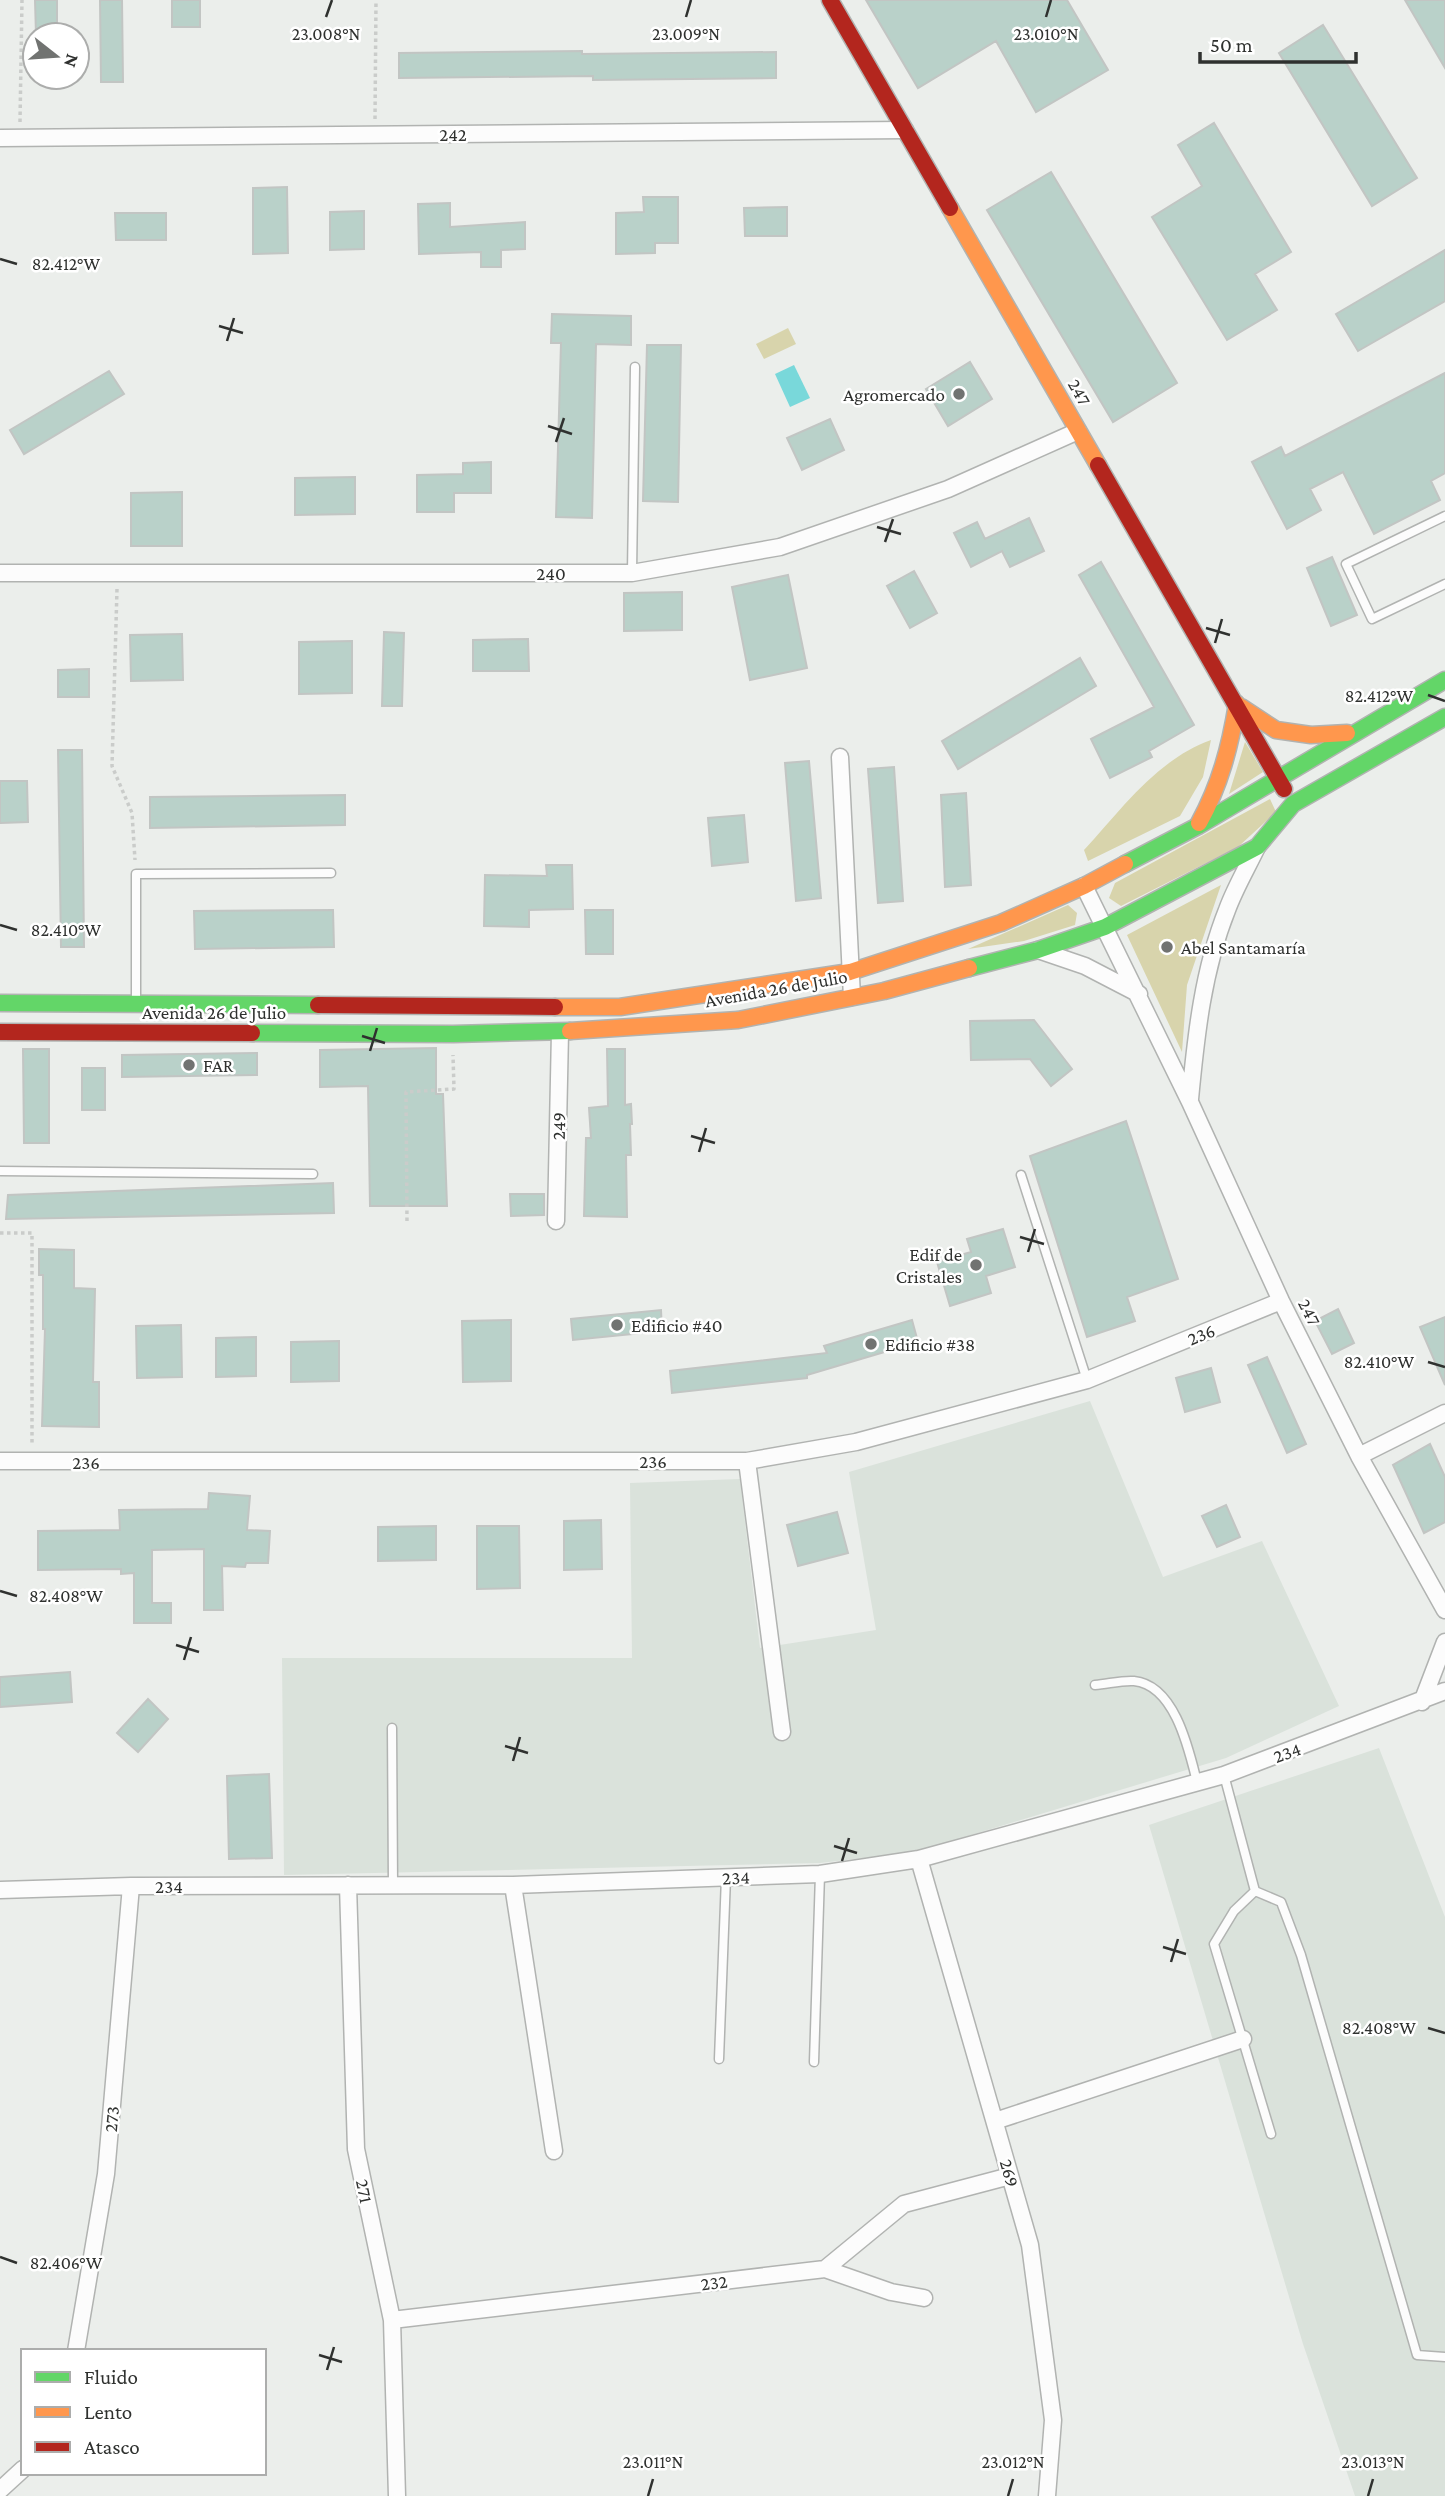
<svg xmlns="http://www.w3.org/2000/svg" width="1445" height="2496" font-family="'Crimson Pro',serif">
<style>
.built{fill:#dae2db}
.green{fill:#d8d4ac}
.water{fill:#79d8da}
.building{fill:#b9d1c9;stroke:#c2c5c3;stroke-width:2}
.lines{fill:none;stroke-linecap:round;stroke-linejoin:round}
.lane-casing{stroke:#b1b3b1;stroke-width:11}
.street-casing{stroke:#b1b3b1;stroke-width:19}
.fast-casing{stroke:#b1b3b1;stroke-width:19}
.slow-casing{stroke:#b1b3b1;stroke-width:19}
.jam-casing{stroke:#b1b3b1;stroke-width:19}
.path{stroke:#caccca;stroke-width:3.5;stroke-dasharray:3.5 3.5;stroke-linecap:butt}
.lane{stroke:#fcfcfc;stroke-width:8}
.street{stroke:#fcfcfc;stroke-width:16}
.fast{stroke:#63d668;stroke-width:16}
.slow{stroke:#ff974d;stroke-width:16}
.jam{stroke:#b3261e;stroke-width:16}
.ticks{fill:none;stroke:#2f312f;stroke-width:2.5}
.poi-dot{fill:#717371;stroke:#fff;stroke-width:2.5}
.labels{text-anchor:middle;stroke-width:5;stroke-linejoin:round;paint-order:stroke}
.street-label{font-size:19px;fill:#2f312f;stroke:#fff}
.poi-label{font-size:19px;fill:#2f312f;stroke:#fff;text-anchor:start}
.ticks-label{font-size:18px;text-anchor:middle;fill:#2f312f;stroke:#fff;stroke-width:5;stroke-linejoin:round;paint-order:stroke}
</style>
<rect width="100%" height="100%" fill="#ebeeeb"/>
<!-- built -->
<path class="built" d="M 1090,1401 L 1163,1577 L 1262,1541 L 1339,1706 L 1226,1758 L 915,1852 L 820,1863 L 284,1875 L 282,1658 L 632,1658 L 630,1483 L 740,1479 L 760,1648 L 876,1630 L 849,1472 Z
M 1379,1748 L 1445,1917 L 1445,2496 L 1355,2496 L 1303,2344 L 1149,1825 Z"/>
<!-- green -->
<path class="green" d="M 788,328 L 796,344 L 764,359 L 756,344 Z
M 1211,740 L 1203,777 L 1180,816 L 1088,861 L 1084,850 C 1122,809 1156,760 1211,740 Z
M 1245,742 L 1263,772 L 1229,794 Z
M 1270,799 L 1276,812 L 1238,847 L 1121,906 L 1109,898 L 1115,883 Z
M 1221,885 L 1187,985 L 1182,1052 L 1127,935 Z
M 1068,905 L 1077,913 L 1075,925 L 1024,941 L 968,949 Z"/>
<!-- water -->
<path class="water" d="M 794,365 L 810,398 L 790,407 L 775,374 Z"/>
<!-- building -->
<path class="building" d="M 35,0 L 57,0 L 57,35 L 36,35 Z
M 100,0 L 122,0 L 123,82 L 101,82 Z
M 172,0 L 200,0 L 200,27 L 172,27 Z
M 866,0 L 1067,0 L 1108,70 L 1036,112 L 996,41 L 918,88 Z
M 1405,0 L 1445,0 L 1445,68 Z
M 1323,25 L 1417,178 L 1372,206 L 1279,53 Z
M 582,51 L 582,54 L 776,52 L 776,78 L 593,80 L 593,76 L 399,78 L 399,53 Z
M 1214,123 L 1291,252 L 1255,274 L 1277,310 L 1227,340 L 1152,217 L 1202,186 L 1178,145 Z
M 1051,172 L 1177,383 L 1113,422 L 987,210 Z
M 287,187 L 288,253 L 253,254 L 253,188 Z
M 643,197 L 678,197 L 678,243 L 655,243 L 655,253 L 616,254 L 616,213 L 644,212 Z
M 450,203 L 450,227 L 525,222 L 525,249 L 501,250 L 501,267 L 481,267 L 481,252 L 419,254 L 418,204 Z
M 787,207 L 787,236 L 745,236 L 744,208 Z
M 364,211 L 364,249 L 330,250 L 330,212 Z
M 115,213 L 166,213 L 166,240 L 116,240 Z
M 1445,250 L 1445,301 L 1358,351 L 1336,314 Z
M 552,314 L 631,316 L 631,345 L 596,344 L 592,518 L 556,517 L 561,343 L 551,343 Z
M 647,345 L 681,345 L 678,502 L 643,501 Z
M 970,362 L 992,399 L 948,426 L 926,389 Z
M 109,371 L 124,394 L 24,454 L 10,430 Z
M 1445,373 L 1445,473 L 1431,481 L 1440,500 L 1374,534 L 1343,472 L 1310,489 L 1321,510 L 1287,529 L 1252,462 L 1281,447 L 1285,456 Z
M 830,419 L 844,450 L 802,470 L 787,438 Z
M 491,462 L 491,493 L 454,493 L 454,512 L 417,512 L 417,475 L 463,474 L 463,463 Z
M 355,477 L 355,514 L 295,515 L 295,478 Z
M 182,492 L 182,546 L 131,546 L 131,493 Z
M 1029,518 L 1044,551 L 1010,567 L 1002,551 L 971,567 L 954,533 L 977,522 L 985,539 Z
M 1332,557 L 1357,615 L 1331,626 L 1307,568 Z
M 1101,562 L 1194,725 L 1149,751 L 1152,757 L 1110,778 L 1091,739 L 1154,707 L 1079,575 Z
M 914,571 L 937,613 L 910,628 L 887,586 Z
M 788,575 L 807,668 L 750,680 L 732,587 Z
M 682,592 L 682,630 L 624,631 L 624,593 Z
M 384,632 L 404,633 L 402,706 L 382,706 Z
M 182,634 L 183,680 L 131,681 L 130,635 Z
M 528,639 L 529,671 L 473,671 L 473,640 Z
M 352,641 L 352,693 L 299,694 L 299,642 Z
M 1080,658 L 1096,686 L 958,769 L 942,741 Z
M 89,669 L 89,697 L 58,697 L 58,670 Z
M 58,750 L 82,750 L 84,947 L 61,947 Z
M 809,761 L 821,898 L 796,901 L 785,763 Z
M 894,767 L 903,901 L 878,903 L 868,769 Z
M 0,781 L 27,781 L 28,822 L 0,823 Z
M 966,793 L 971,885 L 945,887 L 941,795 Z
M 345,795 L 345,825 L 150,828 L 150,797 Z
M 744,815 L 748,862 L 712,866 L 708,818 Z
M 546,865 L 572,865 L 573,909 L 529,910 L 529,927 L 484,926 L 485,875 L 547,876 Z
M 333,910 L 334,947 L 195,949 L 194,911 Z
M 585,910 L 613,910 L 613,954 L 586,954 Z
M 1034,1020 L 1072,1069 L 1051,1086 L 1030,1059 L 971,1060 L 970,1021 Z
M 436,1048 L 436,1094 L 443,1094 L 447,1206 L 370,1206 L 368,1086 L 320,1087 L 320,1050 Z
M 23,1049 L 49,1049 L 49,1143 L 24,1143 Z
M 607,1049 L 625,1049 L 625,1105 L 631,1104 L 632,1124 L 630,1124 L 631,1155 L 626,1155 L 627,1217 L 584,1216 L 586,1138 L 591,1138 L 589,1108 L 608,1106 Z
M 257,1053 L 257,1075 L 122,1077 L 122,1055 Z
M 82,1068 L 105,1068 L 105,1110 L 82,1110 Z
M 1126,1121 L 1178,1279 L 1127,1297 L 1135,1321 L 1087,1337 L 1030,1156 Z
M 333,1183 L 334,1213 L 6,1219 L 8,1195 Z
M 510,1194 L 544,1194 L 544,1215 L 511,1216 Z
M 1003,1229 L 1015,1267 L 986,1276 L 991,1293 L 950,1306 L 937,1262 L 971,1252 L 967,1239 Z
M 39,1249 L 74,1250 L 74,1288 L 95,1289 L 93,1382 L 99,1382 L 99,1427 L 42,1426 L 45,1329 L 43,1329 L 43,1275 L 39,1275 Z
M 1338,1309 L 1354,1343 L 1332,1354 L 1315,1321 Z
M 661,1310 L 662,1331 L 573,1340 L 571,1319 Z
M 1445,1317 L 1445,1385 L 1420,1327 Z
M 511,1320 L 511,1381 L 463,1382 L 462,1321 Z
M 912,1320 L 918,1342 L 807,1375 L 807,1378 L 672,1393 L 670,1371 L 827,1353 L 824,1346 Z
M 181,1325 L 182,1377 L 137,1378 L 136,1326 Z
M 256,1337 L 256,1376 L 216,1377 L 216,1338 Z
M 339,1341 L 339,1381 L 291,1382 L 291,1342 Z
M 1267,1357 L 1306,1444 L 1287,1453 L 1248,1365 Z
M 1211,1368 L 1220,1402 L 1185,1412 L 1176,1378 Z
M 1430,1444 L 1445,1477 L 1445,1522 L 1424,1533 L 1393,1465 Z
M 209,1493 L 250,1496 L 247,1530 L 270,1531 L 268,1563 L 246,1563 L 245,1567 L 222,1566 L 223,1610 L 204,1610 L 204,1549 L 152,1550 L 152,1603 L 171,1603 L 171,1623 L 134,1623 L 134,1573 L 121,1574 L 121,1569 L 38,1570 L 38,1531 L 120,1530 L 119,1510 L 208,1509 Z
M 1226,1505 L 1240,1537 L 1217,1547 L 1202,1516 Z
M 837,1512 L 848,1553 L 798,1566 L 787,1525 Z
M 601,1520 L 602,1569 L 564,1570 L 564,1521 Z
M 436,1526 L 436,1560 L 378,1561 L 378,1527 Z
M 477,1526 L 519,1526 L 520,1588 L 477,1589 Z
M 70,1672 L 72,1702 L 0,1707 L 0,1677 Z
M 148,1699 L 168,1719 L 138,1752 L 117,1733 Z
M 269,1774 L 272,1858 L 229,1859 L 227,1776 Z"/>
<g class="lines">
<!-- lane casing -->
<g class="lane-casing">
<path id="lane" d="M 1445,516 L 1346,564 L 1372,619 L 1445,584
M 632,573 L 635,367
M 136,1003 L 136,874 L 331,873
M 0,1171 L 313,1174
M 1021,1175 L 1087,1380
M 1095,1685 C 1108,1684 1122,1680 1134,1681 C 1175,1685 1189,1750 1197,1782
M 392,1728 L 393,1885
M 1224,1775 L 1255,1891 L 1281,1902 L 1301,1955 L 1417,2355 L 1445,2357
M 1255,1891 L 1234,1911 L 1214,1944 L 1271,2134
M 719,2059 L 726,1877
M 814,2062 L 820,1874"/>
</g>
<!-- street casing -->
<g class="street-casing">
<path id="street" d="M 0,138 L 905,130
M 0,573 L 632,573 L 780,547 L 948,489 L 1078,431
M 840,757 L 852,997
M 1084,886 L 1190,1102 L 1281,1301 L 1359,1456 L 1445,1610
M 1038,950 L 1085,966 L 1139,994
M 1190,1099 C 1196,1035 1203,970 1227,910 C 1235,888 1247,868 1257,847
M 556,1221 L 560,1032
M 1359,1456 L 1445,1413
M 0,1461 L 747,1461 L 856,1442 L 1087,1380 L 1281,1301
M 747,1461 L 782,1732
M 1422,1702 L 1445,1642
M 919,1859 L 1030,2245 L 1053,2420 L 1047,2496
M 348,1885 L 356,2149 L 392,2320 L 397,2496
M 513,1885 L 554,2151
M 0,1890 L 131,1886 L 513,1885 L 820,1874 L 919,1859 L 1224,1775 L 1445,1691
M 995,2121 L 1243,2039
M 825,2269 L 891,2292 L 924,2298
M 392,2320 L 825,2269 L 904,2204 L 1010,2176
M 76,2351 L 106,2174 L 131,1886
M 0,2490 L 23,2469"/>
</g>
<!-- fast casing -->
<g class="fast-casing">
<path id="fast" d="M 1125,864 L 1198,826 L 1445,680
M 969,968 L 1038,950 L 1105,927 L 1257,847 L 1293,804 L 1445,717
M 0,1003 L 318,1005
M 252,1033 L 453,1034 L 570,1031"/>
</g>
<!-- slow casing -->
<g class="slow-casing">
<path id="slow" d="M 950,208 L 1098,465
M 1241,707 L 1276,730 L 1311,735 L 1347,733
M 1199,823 C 1220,785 1230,747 1237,704
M 555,1007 L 620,1007 L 850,972 L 1001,923 L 1084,886 L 1125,864
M 570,1031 L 738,1020 L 884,991 L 969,968"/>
</g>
<!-- jam casing -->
<g class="jam-casing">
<path id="jam" d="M 830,0 L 950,208
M 1098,465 L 1284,789
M 318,1005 L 555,1007
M 0,1032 L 252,1033"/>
</g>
<!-- path -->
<path class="path" d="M 375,119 L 376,0
M 20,122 L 22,0
M 117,589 L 112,766 L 132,813 L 135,860
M 407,1221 L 406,1092 L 454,1089 L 453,1055
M 0,1233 L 32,1233 L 32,1445"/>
<!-- lane -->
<use href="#lane" class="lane"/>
<!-- street -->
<use href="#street" class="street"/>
<!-- fast -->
<use href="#fast" class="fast"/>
<!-- slow -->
<use href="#slow" class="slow"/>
<!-- jam -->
<use href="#jam" class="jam"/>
</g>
<!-- ticks -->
<path class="ticks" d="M 326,17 L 332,0M 686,17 L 691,0M 1046,17 L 1051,0M 0,259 L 17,264M 219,326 L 243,333M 227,341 L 234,318M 548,426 L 572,434M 556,442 L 564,418M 877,527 L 901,534M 885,542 L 893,519M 1206,628 L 1230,635M 1215,643 L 1222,619M 1428,695 L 1445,701M 0,925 L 17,930M 362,1036 L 385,1043M 370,1051 L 377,1028M 691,1136 L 715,1143M 699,1152 L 706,1128M 1020,1237 L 1044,1244M 1028,1252 L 1035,1229M 1428,1362 L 1445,1367M 0,1591 L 17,1596M 176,1645 L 199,1652M 184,1660 L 191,1637M 505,1746 L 528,1753M 513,1761 L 520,1737M 834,1846 L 857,1853M 842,1861 L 849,1838M 1163,1947 L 1186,1954M 1171,1962 L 1178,1939M 1428,2028 L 1445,2033M 0,2257 L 17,2263M 319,2355 L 342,2362M 327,2370 L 334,2347M 648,2496 L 653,2479M 1008,2496 L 1013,2479M 1368,2496 L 1373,2479"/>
<!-- markers -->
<g class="poi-dot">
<circle cx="959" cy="394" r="7"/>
<circle cx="1167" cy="947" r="7"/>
<circle cx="189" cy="1065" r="7"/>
<circle cx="976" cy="1265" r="7"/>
<circle cx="617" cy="1325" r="7"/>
<circle cx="871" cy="1344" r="7"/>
</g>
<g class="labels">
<!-- street labels -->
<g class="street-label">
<text x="453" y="141">242</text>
<text transform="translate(1080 392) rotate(60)" y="7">247</text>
<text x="551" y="580">240</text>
<text transform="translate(776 988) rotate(-10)" y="7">Avenida 26 de Julio</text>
<text x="214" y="1019">Avenida 26 de Julio</text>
<text transform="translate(558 1126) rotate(-89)" y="7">249</text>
<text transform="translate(1310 1312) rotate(63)" y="7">247</text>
<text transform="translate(1201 1334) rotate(-22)" y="7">236</text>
<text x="653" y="1468">236</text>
<text x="86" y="1469">236</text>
<text transform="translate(1287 1752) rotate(-20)" y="7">234</text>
<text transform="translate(736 1877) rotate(-2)" y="7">234</text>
<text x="169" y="1893">234</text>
<text transform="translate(111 2119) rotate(-85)" y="7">273</text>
<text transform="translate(1010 2173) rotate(74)" y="7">269</text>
<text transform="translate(365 2191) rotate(78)" y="7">271</text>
<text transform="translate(714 2282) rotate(-7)" y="7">232</text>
</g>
<!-- poi labels -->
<g class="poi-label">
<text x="945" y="401" text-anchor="end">Agromercado</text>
<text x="1181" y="954">Abel Santamaría</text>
<text x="203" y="1072">FAR</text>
<text x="962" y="1261" text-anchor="end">Edif de<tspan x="962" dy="22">Cristales</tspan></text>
<text x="631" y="1332">Edificio #40</text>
<text x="885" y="1351">Edificio #38</text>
</g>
</g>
<g class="ticks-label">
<text x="326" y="40">23.008°N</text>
<text x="686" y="40">23.009°N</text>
<text x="1046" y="40">23.010°N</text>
<text x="66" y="270">82.412°W</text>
<text x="1379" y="702">82.412°W</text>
<text x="66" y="936">82.410°W</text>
<text x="1379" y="1368">82.410°W</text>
<text x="66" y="1602">82.408°W</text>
<text x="1379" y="2034">82.408°W</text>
<text x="66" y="2269">82.406°W</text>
<text x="653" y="2468">23.011°N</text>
<text x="1013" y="2468">23.012°N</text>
<text x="1373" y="2468">23.013°N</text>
</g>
<!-- legend -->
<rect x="21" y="2349" width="245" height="126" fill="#ffffff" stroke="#acadac" stroke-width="2"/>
<rect x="35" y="2372" width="35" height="10" fill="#63d668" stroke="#acadac" stroke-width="2"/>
<text x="84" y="2384" font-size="21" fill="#2f312f">Fluido</text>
<rect x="35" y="2407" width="35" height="10" fill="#ff974d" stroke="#acadac" stroke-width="2"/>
<text x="84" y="2419" font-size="21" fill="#2f312f">Lento</text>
<rect x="35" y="2442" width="35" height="10" fill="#b3261e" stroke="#acadac" stroke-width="2"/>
<text x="84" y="2454" font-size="21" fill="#2f312f">Atasco</text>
<!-- north arrow -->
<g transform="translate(56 56) rotate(107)"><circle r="33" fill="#ffffff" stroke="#acadac" stroke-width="2"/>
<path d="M0-5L12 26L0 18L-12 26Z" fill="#717371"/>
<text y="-10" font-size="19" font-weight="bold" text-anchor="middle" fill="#2f312f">N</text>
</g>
<!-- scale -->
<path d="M1200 52v10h156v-10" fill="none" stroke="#2f312f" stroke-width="3.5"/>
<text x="1210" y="52" font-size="21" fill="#2f312f" stroke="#ffffff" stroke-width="5" paint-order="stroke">50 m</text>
</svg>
